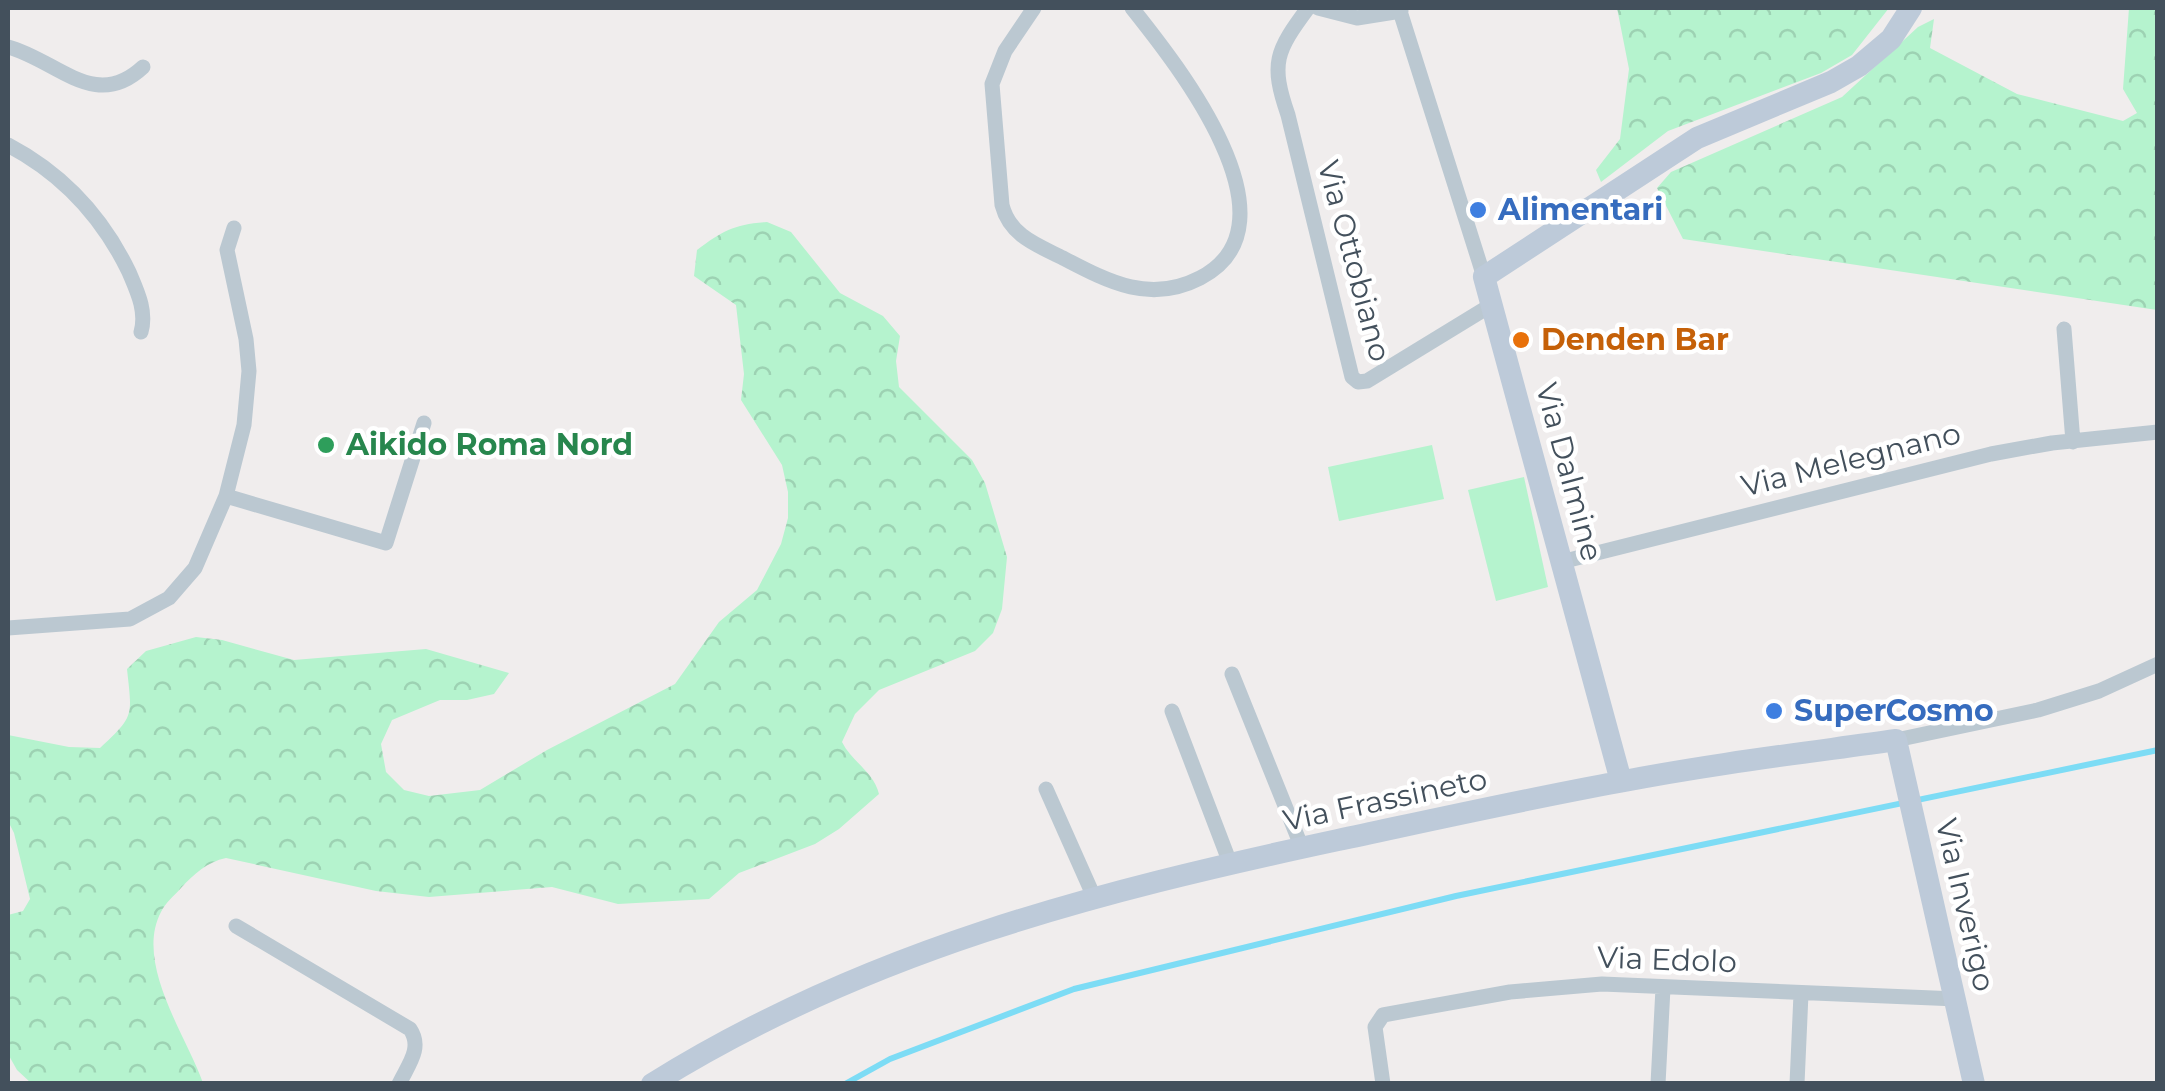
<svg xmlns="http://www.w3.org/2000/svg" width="2165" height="1091" font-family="Montserrat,sans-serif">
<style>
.forest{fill:url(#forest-crowns)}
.garden{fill:#b5f3ce}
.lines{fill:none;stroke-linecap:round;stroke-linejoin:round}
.stream{stroke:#7ddcf5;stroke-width:6}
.street{stroke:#bbc8d1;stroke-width:15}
.secondary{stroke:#bdcad9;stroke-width:22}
.shop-dot{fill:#3f7fe0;stroke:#fff;stroke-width:4}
.food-dot{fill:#e8710a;stroke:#fff;stroke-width:4}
.leisure-dot{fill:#2e9e5b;stroke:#fff;stroke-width:4}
.labels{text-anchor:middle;stroke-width:9;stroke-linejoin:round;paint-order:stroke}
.shop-label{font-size:30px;font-weight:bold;fill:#366cbe;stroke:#fff;text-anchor:start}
.street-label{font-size:30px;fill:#43505c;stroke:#fff}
.food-label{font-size:30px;font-weight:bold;fill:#c56008;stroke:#fff;text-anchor:start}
.leisure-label{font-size:30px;font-weight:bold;fill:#27864d;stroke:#fff;text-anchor:start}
</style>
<defs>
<pattern id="forest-crowns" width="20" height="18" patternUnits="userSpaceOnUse" patternTransform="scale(2.5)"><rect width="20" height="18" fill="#b5f3ce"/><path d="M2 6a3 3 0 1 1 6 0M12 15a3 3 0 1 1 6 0" fill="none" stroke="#9dd2b3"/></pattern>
</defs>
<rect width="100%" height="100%" fill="#f0eded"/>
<!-- forest -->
<path class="forest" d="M 1617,8 L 1889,8 L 1852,55 L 1821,73 L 1668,131 L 1601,182 L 1596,170 L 1620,139 L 1629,69 Z
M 2129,8 L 2157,8 L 2157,310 L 1683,239 L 1657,188 L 1671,172 L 1842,97 L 1918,27 L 1934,19 L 1930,48 L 2017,94 L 2123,121 L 2137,113 L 2123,89 Z
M 767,222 L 791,232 L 840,293 L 883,316 L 900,336 L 896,361 L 899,387 L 972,460 L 985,483 L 1007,557 L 1002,609 L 993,633 L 975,651 L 879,690 L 855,714 L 842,742 C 852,762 874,772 879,794 L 839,829 L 815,844 L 739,873 L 709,899 L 618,904 L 552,887 L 429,897 L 376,891 L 226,858 C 207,862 194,874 181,888 C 175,895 165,903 161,912 C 134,963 187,1037 203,1083 L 31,1083 L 17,1070 L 8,1054 L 8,915 L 23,911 L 30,899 L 14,833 L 8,821 L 8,735 L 69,747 L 100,748 C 135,716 132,716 127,669 L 146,651 L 196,637 L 222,640 L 294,660 L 426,649 L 509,673 L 494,694 L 467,700 L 440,700 L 392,720 L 381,744 L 386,772 L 404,790 L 429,796 L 480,790 L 547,750 L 675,684 L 719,622 L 757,590 L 781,544 L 788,518 L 788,492 L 782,465 L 741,400 L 744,374 L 736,305 L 694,276 L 697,250 C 722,231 735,224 767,222 Z"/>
<!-- garden -->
<path class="garden" d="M 1432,445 L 1444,499 L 1339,521 L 1328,467 Z
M 1524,477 L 1548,587 L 1496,601 L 1468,490 Z"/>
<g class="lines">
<!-- stream -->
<path class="stream" d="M 845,1084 L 890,1059 L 1074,989 L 1456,896 L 2158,750"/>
<!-- street -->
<path class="street" d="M 1034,8 L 1005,51 L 992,84 L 1002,205 C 1010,236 1037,245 1063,258 C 1109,282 1150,304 1200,278 C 1305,224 1175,62 1132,8
M 1308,8 C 1276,51 1270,63 1288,115 L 1352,377 L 1358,382 L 1367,381 L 1493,304
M 1318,8 L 1357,18 L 1401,11
M 1399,8 L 1484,277
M 8,47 C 57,60 95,112 143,67
M 8,145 C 63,174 102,216 129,272 C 137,291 147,311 141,332
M 2064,329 L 2073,442
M 226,496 L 386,543 L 424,423
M 1561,562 L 1991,454 L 2052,443 L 2158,432
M 8,628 L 130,619 L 169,598 L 195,568 L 226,496 L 244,425 L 249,371 L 246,339 L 227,250 L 234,228
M 1232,674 L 1302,848
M 1172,711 L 1230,863
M 1896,740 L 2038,710 L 2099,691 L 2158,664
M 1046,789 L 1094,897
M 236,926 L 410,1029 C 423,1048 408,1065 399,1084
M 1383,1084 L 1375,1027 L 1383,1015 L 1510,992 L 1602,984 L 1957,999
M 1658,1084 L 1663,988
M 1797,1084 L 1801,994"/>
<!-- secondary -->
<path class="secondary" d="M 1621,781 L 1484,277 L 1697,138 L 1831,82 L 1859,66 L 1891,39 L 1911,8
M 652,1084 C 865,951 1095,892 1338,840 C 1432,820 1526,799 1619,782 C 1711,764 1804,753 1896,740 L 1974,1084"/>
</g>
<!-- markers -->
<g class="shop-dot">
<circle cx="1478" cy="210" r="10"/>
<circle cx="1774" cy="711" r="10"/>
</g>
<circle class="food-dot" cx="1521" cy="340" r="10"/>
<circle class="leisure-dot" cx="326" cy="445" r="10"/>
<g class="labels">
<!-- shop labels -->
<g class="shop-label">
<text x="1498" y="220">Alimentari</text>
<text x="1794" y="721">SuperCosmo</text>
</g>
<!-- street labels -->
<g class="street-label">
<text transform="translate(1354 261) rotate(75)" y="10">Via Ottobiano</text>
<text transform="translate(1851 460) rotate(-14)" y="10">Via Melegnano</text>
<text transform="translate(1569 472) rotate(75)" y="10">Via Dalmine</text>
<text transform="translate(1385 800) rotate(-12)" y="10">Via Frassineto</text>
<text transform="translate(1965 905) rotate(77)" y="10">Via Inverigo</text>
<text transform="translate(1667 960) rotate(2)" y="10">Via Edolo</text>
</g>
<!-- food labels -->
<g class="food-label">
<text x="1541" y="350">Denden Bar</text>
</g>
<!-- leisure labels -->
<g class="leisure-label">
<text x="346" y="455">Aikido Roma Nord</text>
</g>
</g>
<!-- border -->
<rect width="2165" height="1091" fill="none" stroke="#43505c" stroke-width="20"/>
</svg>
